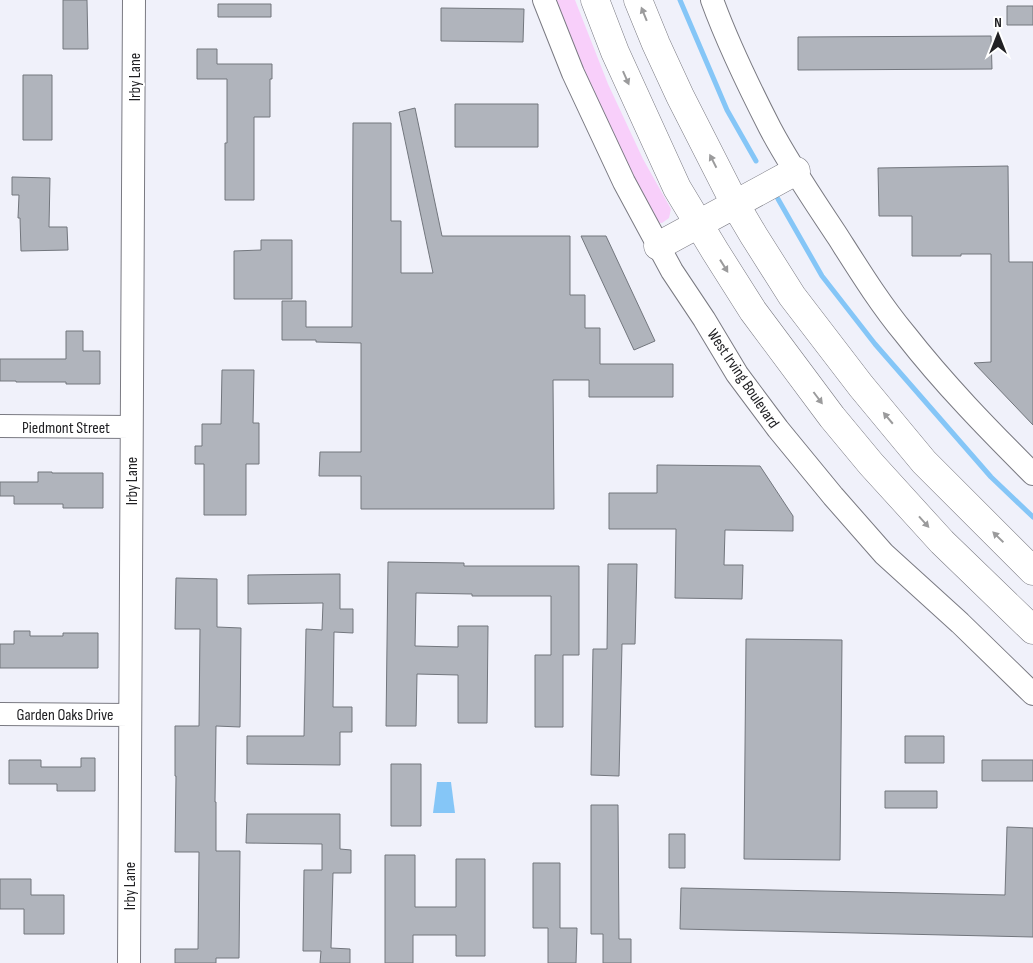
<svg xmlns="http://www.w3.org/2000/svg" width="1033" height="963" font-family="'Sofia Sans Condensed',sans-serif">
<style>
.green{fill:#f8cffa}
.water{fill:#85c6f7}
.lines{fill:none;stroke-linecap:round;stroke-linejoin:round}
.stream{stroke:#85c6f7;stroke-width:5}
.building{fill:#b0b4bc;stroke:#72767d}
.minor-casing{stroke:#7a7a82;stroke-width:24}
.major-casing{stroke:#7a7a82;stroke-width:29}
.minor{stroke:#fff;stroke-width:22}
.major{stroke:#fff;stroke-width:28}
.oneway{fill:#9b9b9c}
.labels{text-anchor:middle;stroke-width:4;stroke-linejoin:round;paint-order:stroke}
.street-label{font-size:16px;fill:#212124;stroke:#fff}
</style>
<rect width="100%" height="100%" fill="#f0f1fa"/>
<!-- green -->
<path class="green" d="M 554,0 L 575,0 L 608,84 L 643,159 L 671,209 L 669,218 L 662,223 L 654,222 L 602,117 Z"/>
<!-- water -->
<path class="water" d="M 437,782 L 451,782 L 455,813 L 433,813 Z"/>
<g class="lines">
<!-- stream -->
<path class="stream" d="M 680,0 L 727,110 L 756,161
M 778,199 L 822,276 L 875,344 L 991,477 L 1033,517"/>
</g>
<!-- building -->
<path class="building" d="M 63,0 L 87,0 L 88,49 L 63,49 Z
M 218,4 L 271,4 L 271,17 L 218,17 Z
M 1007,6 L 1033,6 L 1033,25 L 1007,25 Z
M 441,8 L 524,9 L 523,42 L 441,41 Z
M 991,36 L 992,69 L 798,70 L 798,37 Z
M 197,49 L 217,49 L 217,64 L 272,64 L 272,79 L 270,79 L 270,117 L 254,117 L 254,200 L 225,200 L 225,143 L 227,143 L 227,79 L 197,79 Z
M 23,75 L 52,75 L 52,140 L 23,140 Z
M 455,104 L 538,104 L 538,147 L 455,147 Z
M 415,108 L 442,236 L 570,236 L 570,295 L 585,295 L 585,328 L 600,328 L 600,364 L 673,364 L 673,397 L 589,397 L 589,380 L 553,380 L 554,509 L 361,509 L 361,476 L 319,476 L 320,452 L 361,452 L 361,343 L 316,342 L 316,340 L 282,340 L 282,301 L 306,301 L 306,327 L 352,327 L 353,123 L 391,123 L 391,221 L 401,221 L 401,273 L 433,273 L 399,112 Z
M 1008,166 L 1009,262 L 1033,262 L 1033,425 L 974,363 L 991,362 L 991,254 L 961,254 L 961,256 L 912,256 L 912,216 L 879,216 L 878,168 Z
M 12,177 L 50,178 L 49,227 L 67,227 L 68,250 L 21,251 L 20,218 L 18,218 L 19,195 L 12,195 Z
M 581,236 L 606,236 L 655,341 L 634,350 Z
M 261,240 L 292,240 L 292,299 L 234,299 L 234,251 L 261,250 Z
M 66,331 L 83,331 L 83,351 L 100,351 L 100,384 L 66,384 L 66,382 L 16,382 L 16,381 L 0,381 L 0,359 L 66,359 Z
M 222,370 L 254,370 L 253,423 L 259,423 L 259,464 L 246,464 L 246,515 L 204,515 L 204,464 L 195,464 L 195,446 L 202,446 L 202,424 L 221,424 Z
M 657,465 L 760,466 L 793,516 L 793,531 L 725,530 L 724,565 L 743,565 L 742,599 L 675,598 L 676,529 L 609,529 L 609,493 L 657,493 Z
M 38,472 L 52,472 L 52,473 L 103,473 L 103,508 L 63,508 L 63,504 L 14,504 L 14,496 L 0,496 L 0,482 L 38,482 Z
M 388,562 L 464,563 L 464,566 L 579,566 L 579,655 L 563,655 L 563,727 L 535,727 L 535,655 L 551,655 L 551,596 L 472,596 L 472,594 L 416,593 L 415,646 L 458,647 L 458,626 L 488,626 L 487,723 L 458,723 L 458,675 L 417,674 L 416,726 L 386,726 Z
M 608,564 L 637,564 L 635,644 L 622,644 L 619,776 L 591,775 L 593,649 L 607,649 Z
M 340,574 L 340,609 L 353,609 L 353,633 L 334,632 L 333,707 L 352,707 L 352,732 L 340,732 L 340,765 L 247,764 L 247,736 L 304,736 L 306,629 L 322,630 L 323,603 L 248,604 L 248,575 Z
M 176,578 L 217,579 L 217,627 L 241,628 L 240,727 L 216,726 L 215,802 L 216,802 L 216,851 L 240,851 L 239,958 L 216,958 L 216,963 L 175,963 L 175,949 L 198,949 L 199,852 L 175,852 L 176,776 L 175,776 L 175,726 L 199,726 L 200,629 L 175,629 Z
M 14,631 L 30,631 L 30,636 L 63,636 L 63,633 L 98,633 L 98,668 L 0,668 L 0,644 L 14,644 Z
M 746,639 L 842,640 L 840,860 L 744,859 Z
M 905,736 L 944,736 L 944,763 L 905,763 Z
M 81,758 L 95,758 L 95,791 L 57,791 L 57,784 L 9,784 L 9,760 L 41,760 L 41,767 L 81,767 Z
M 982,760 L 1033,760 L 1033,781 L 982,781 Z
M 391,764 L 421,764 L 421,826 L 391,826 Z
M 885,791 L 937,791 L 937,808 L 885,808 Z
M 591,805 L 618,805 L 619,939 L 631,939 L 631,963 L 603,963 L 603,934 L 591,934 Z
M 247,814 L 340,814 L 340,849 L 351,850 L 351,873 L 333,873 L 331,948 L 350,949 L 350,963 L 320,963 L 321,951 L 303,951 L 304,870 L 322,870 L 322,844 L 246,843 Z
M 1007,827 L 1033,828 L 1033,937 L 680,929 L 681,888 L 1005,895 Z
M 669,834 L 685,834 L 685,868 L 669,868 Z
M 385,855 L 415,855 L 415,907 L 456,907 L 456,859 L 485,859 L 485,956 L 456,956 L 456,935 L 413,935 L 413,963 L 385,963 Z
M 533,863 L 560,863 L 560,928 L 577,928 L 576,963 L 548,963 L 548,928 L 533,928 Z
M 0,879 L 31,879 L 31,895 L 64,895 L 64,934 L 24,934 L 24,909 L 0,909 Z"/>
<g class="lines">
<!-- minor casing -->
<g class="minor-casing">
<path id="minor" d="M 544,0 L 573,73 L 624,182 L 672,271 L 704,319 L 737,374 L 778,429 L 833,496 L 884,554 L 960,623 L 1033,694
M 712,0 C 728,44 749,87 770,128 C 790,166 815,202 838,237 C 859,270 880,304 905,334 C 944,384 988,429 1033,474
M 0,426 L 131,427
M 0,714 L 130,715
M 129,963 L 134,0"/>
</g>
<!-- major casing -->
<g class="major-casing">
<path id="major" d="M 595,0 L 615,52 L 677,188 L 715,251 L 753,311 L 832,417 L 871,464 L 942,542 L 1033,630
M 638,0 L 656,44 L 680,96 L 735,204 L 754,236 L 792,296 L 861,386 L 924,462 L 1033,571
M 658,246 L 796,171"/>
</g>
<!-- minor -->
<use href="#minor" class="minor"/>
<!-- major -->
<use href="#major" class="major"/>
</g>
<!-- one-way arrows -->
<defs><path id="oneway-solid" d="M-6-.8H1V-3.2L6.5 0L1 3.2V.8H-6Z" transform="scale(1.25)"/></defs>
<g class="oneway">
<use href="#oneway-solid" transform="translate(644 14) rotate(-112)"/>
<use href="#oneway-solid" transform="translate(626 78) rotate(66)"/>
<use href="#oneway-solid" transform="translate(713 161) rotate(-117)"/>
<use href="#oneway-solid" transform="translate(724 266) rotate(58)"/>
<use href="#oneway-solid" transform="translate(818 398) rotate(53)"/>
<use href="#oneway-solid" transform="translate(888 418) rotate(-130)"/>
<use href="#oneway-solid" transform="translate(924 522) rotate(48)"/>
<use href="#oneway-solid" transform="translate(998 537) rotate(-136)"/>
</g>
<g class="labels">
<!-- street labels -->
<g class="street-label">
<text transform="translate(134 77) rotate(-90)" y="6">Irby Lane</text>
<text transform="translate(744 378) rotate(56)" y="6">West Irving Boulevard</text>
<text x="66" y="433">Piedmont Street</text>
<text transform="translate(131 481) rotate(-90)" y="6">Irby Lane</text>
<text x="65" y="720">Garden Oaks Drive</text>
<text transform="translate(129 886) rotate(-90)" y="6">Irby Lane</text>
</g>
</g>
<!-- north arrow -->
<g transform="translate(998 35)" stroke="#ffffff" stroke-width="4" paint-order="stroke">
<path d="M0-4L9 19L0 12L-9 19Z" fill="#212124"/>
<text y="-8" font-size="14" font-weight="bold" text-anchor="middle" fill="#212124">N</text>
</g>
</svg>
